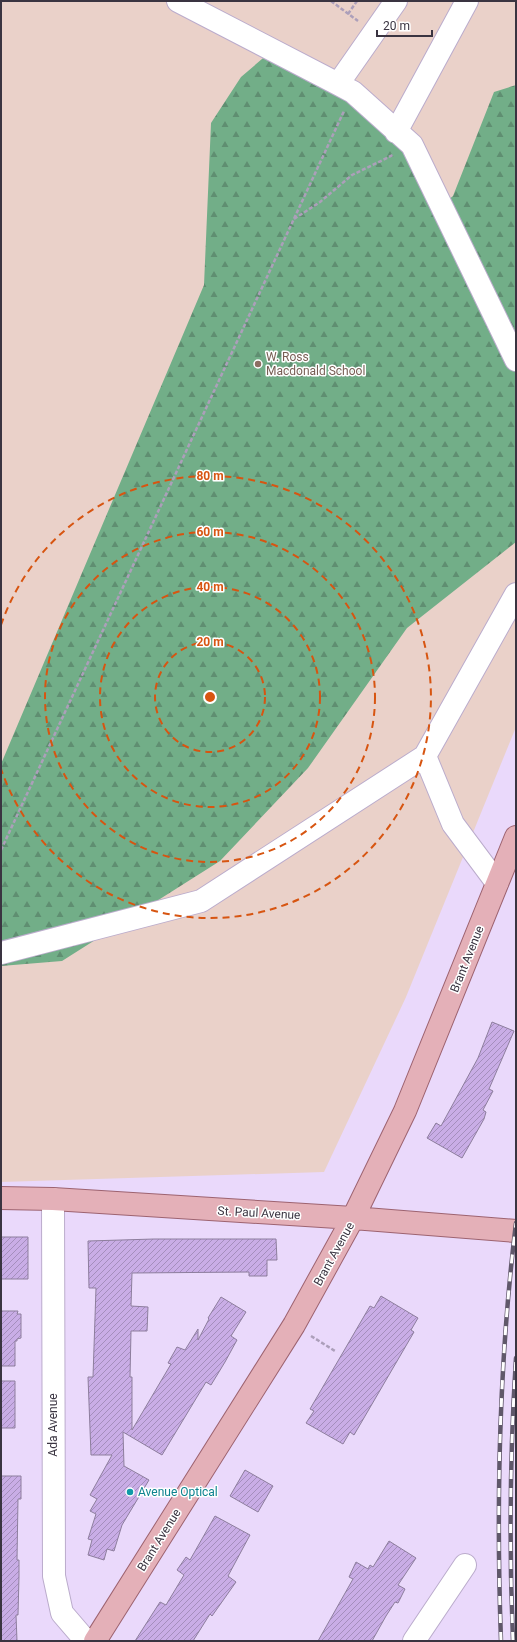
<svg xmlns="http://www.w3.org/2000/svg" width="517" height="1642" font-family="Roboto,sans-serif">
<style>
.education{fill:#ead1c9}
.forest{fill:url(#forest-firs)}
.building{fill:url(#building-hatch);stroke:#8d7e9d}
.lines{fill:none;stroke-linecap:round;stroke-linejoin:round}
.minor-casing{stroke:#bbaccc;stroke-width:24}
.major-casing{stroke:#9d6370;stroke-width:24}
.path{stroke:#ac9fba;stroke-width:2.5;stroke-dasharray:4 2;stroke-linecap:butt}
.minor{stroke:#fff;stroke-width:22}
.major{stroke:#e4b0b8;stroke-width:22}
.rail-casing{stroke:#60586a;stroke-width:4.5}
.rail{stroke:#fff;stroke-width:3;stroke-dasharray:9;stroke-linecap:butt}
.ring{fill:none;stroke:#d75511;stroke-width:2;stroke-dasharray:7 5}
.education-dot{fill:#8d6e63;stroke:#fff;stroke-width:1.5}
.culture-dot{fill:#0f9aa8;stroke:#fff;stroke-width:1.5}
.labels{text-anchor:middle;stroke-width:3;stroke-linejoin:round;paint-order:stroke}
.education-label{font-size:12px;fill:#785e54;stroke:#fff;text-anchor:start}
.street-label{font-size:12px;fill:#3a3441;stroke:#fff}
.culture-label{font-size:12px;fill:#0d838f;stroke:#fff;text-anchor:start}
.centre{fill:#d75511;stroke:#fff;stroke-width:2}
.ring-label{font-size:12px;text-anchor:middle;font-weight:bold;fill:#d75511;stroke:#fff;stroke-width:3;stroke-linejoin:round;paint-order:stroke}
</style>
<defs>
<pattern id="forest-firs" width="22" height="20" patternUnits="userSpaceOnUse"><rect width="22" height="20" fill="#72ae88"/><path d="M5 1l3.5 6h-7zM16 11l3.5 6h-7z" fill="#5f8e71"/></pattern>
<pattern id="building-hatch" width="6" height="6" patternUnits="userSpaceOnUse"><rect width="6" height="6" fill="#c9ade6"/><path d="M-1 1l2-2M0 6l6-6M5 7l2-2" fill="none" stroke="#a48ebc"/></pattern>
</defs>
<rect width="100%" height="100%" fill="#ead9fb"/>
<!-- education -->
<path class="education" d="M 1,1 L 516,1 L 516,727 L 406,997 L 324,1172 L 1,1182 Z"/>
<!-- forest -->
<path class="forest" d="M 269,53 L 379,118 L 442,205 L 453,196 L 494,92 L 516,85 L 516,542 L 407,628 L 308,768 L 220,861 L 62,961 L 1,966 L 1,764 L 204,285 L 211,123 L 241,77 Z"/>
<!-- building -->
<path class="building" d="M 492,1022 L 514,1031 L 489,1089 L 493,1091 L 483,1110 L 486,1112 L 484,1119 L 462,1158 L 427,1138 L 436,1123 L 441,1126 L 478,1058 Z
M 1,1237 L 28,1237 L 28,1279 L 1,1279 Z
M 154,1239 L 276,1239 L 277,1260 L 267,1260 L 267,1276 L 249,1276 L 249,1272 L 132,1273 L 131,1306 L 148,1307 L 147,1331 L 131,1331 L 130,1377 L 132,1377 L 132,1430 L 171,1364 L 168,1363 L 177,1347 L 185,1350 L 198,1329 L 198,1340 L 209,1319 L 208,1318 L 221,1297 L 246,1312 L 231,1336 L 237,1340 L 225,1362 L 211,1385 L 206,1382 L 162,1455 L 123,1432 L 124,1466 L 149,1480 L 122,1525 L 114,1551 L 107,1549 L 104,1560 L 88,1555 L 92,1540 L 88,1539 L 96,1514 L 90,1511 L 97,1499 L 90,1495 L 112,1455 L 91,1455 L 88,1377 L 93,1377 L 96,1288 L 89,1288 L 88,1241 Z
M 381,1296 L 418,1318 L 411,1330 L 414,1332 L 354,1435 L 350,1432 L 343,1444 L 306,1423 L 314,1411 L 310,1409 L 370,1306 L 374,1308 Z
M 1,1311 L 18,1311 L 17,1314 L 21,1314 L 21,1338 L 17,1339 L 17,1341 L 15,1341 L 15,1366 L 1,1366 Z
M 1,1381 L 15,1381 L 15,1428 L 1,1428 Z
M 245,1470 L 273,1486 L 258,1512 L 230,1496 Z
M 1,1476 L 21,1476 L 21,1499 L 18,1499 L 17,1560 L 19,1560 L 19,1576 L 18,1615 L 16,1615 L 17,1641 L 1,1641 Z
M 215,1516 L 250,1535 L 228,1576 L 236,1582 L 212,1616 L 210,1614 L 193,1641 L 135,1641 L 160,1602 L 166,1605 L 184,1575 L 177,1570 L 186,1557 L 190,1560 Z
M 389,1541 L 416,1558 L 398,1585 L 405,1589 L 398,1603 L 395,1602 L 386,1616 L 372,1641 L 318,1641 L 353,1579 L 349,1577 L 356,1562 L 368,1569 L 370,1565 L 373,1567 Z"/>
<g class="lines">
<!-- minor casing -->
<g class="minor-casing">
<path id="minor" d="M 178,1 L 338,84 L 353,92 L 412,145 L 516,360
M 338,84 L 396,1
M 396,132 L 467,1
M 425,756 L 453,824 L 497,883
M 1,953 L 201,901 L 425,756 L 516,594
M 53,1199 L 54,1576 L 62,1613 L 86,1641
M 414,1641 L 465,1565"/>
</g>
<!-- major casing -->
<g class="major-casing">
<path id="major" d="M 1,1198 L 53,1199 L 353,1218 L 516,1231
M 95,1641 L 294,1325 L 353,1218 L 405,1111 L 516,837"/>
</g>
<!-- path -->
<path class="path" d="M 331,1 L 358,21
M 348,14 L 357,1
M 294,219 L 320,202 L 352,175 L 393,155
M 1,850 L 344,111
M 311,1336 L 335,1351"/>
<!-- minor -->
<use href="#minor" class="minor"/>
<!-- major -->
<use href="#major" class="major"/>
<!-- rail casing -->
<g class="rail-casing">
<path id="rail" d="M 501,1641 C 496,1502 499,1361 516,1223
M 513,1641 C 509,1547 510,1452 516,1358"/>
</g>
<!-- rail -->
<use href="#rail" class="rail"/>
</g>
<!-- distance rings -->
<g class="ring">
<circle cx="210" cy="697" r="55"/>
<circle cx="210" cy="697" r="110"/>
<circle cx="210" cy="697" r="165"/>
<path d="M1 625A221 221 0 1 1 1 769"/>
</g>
<!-- markers -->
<circle class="education-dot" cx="258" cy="364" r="4"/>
<circle class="culture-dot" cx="130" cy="1492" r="4"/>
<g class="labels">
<!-- education labels -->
<g class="education-label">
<text x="266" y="361">W. Ross<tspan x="266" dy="14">Macdonald School</tspan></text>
</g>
<!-- street labels -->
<g class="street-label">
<text transform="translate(467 959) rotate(-68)" y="4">Brant Avenue</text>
<text transform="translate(259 1213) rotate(3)" y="4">St. Paul Avenue</text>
<text transform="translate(334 1254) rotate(-61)" y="4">Brant Avenue</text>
<text transform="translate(53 1425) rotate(-90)" y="4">Ada Avenue</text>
<text transform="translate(159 1540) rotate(-58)" y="4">Brant Avenue</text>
</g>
<!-- culture labels -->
<g class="culture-label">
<text x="138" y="1496">Avenue Optical</text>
</g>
</g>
<circle cx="210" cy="697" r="6" class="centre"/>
<g class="ring-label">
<text x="210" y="480">80 m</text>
<text x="210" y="536">60 m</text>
<text x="210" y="591">40 m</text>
<text x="210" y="646">20 m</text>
</g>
<!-- border -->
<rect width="517" height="1642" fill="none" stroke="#3a3441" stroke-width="4"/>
<!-- scale -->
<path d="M377 30v6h55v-6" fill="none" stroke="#3a3441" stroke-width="2"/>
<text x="383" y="30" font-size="12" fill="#3a3441" stroke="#ffffff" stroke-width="3" paint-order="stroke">20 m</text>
</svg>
